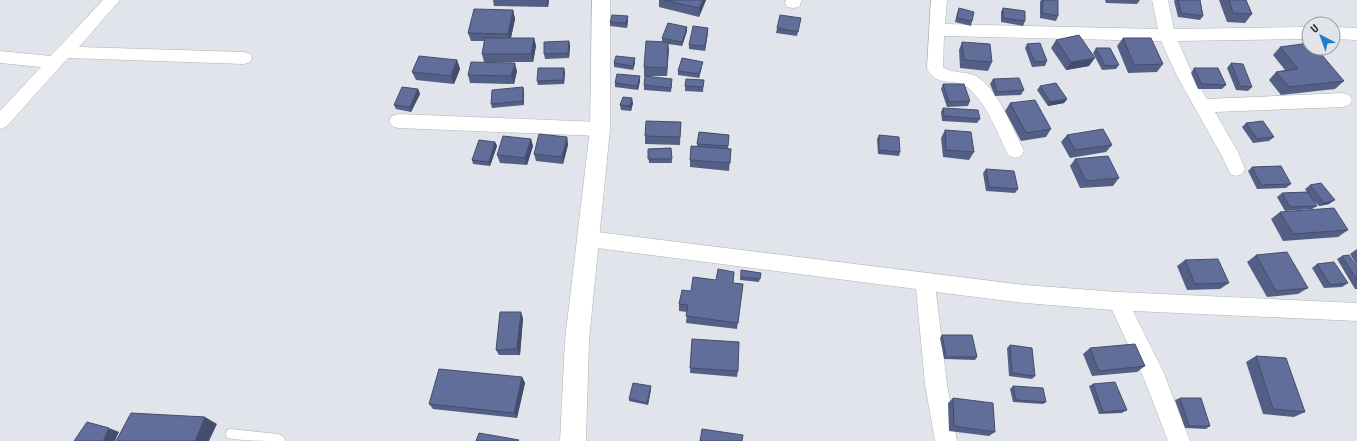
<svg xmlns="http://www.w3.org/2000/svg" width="1357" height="441" font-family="'Roboto Condensed',sans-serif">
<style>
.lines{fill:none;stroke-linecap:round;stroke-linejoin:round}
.service-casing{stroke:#b0b2b9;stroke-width:1}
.minor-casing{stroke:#b0b2b9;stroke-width:1}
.tertiary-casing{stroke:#b0b2b9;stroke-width:1}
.service{fill:#fff;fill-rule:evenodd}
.minor{fill:#fff;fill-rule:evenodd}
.tertiary{fill:#fff;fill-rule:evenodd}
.wall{fill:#535f84}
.shaded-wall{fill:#444d6c}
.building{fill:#616e9a;stroke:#444d6c}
</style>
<rect width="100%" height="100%" fill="#e2e4eb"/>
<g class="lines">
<!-- service casing -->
<g class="service-casing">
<path id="service" d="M 231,429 L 278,434 L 284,437 L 285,441 C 267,441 244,441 227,438 L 226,434 L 227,430 Z"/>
</g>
<!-- minor casing -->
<g class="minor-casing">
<path id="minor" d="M 103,0 L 120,0 L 79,47 L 244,52 L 250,54 L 252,58 L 250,62 L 244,64 L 68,58 L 6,127 L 0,129 L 0,111 L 41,67 L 0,63 L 0,51 L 51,56 Z
M 786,0 L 802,0 L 799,7 L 793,8 L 787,7 L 785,3 Z
M 931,0 L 947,0 L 945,24 L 1158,29 L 1152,0 L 1168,0 L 1174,29 L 1309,27 L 1309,39 L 1178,41 L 1193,75 L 1207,99 L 1343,93 L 1349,95 L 1352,100 L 1349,105 L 1343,107 L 1215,112 L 1238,152 L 1245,169 L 1242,174 L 1236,176 L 1230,174 L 1223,158 L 1177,76 L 1161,41 L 944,36 L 943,67 C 952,74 966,71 976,76 C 998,89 1013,129 1024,151 L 1021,156 L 1015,158 L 1009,156 C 997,133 988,105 967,87 C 954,77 937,88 927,69 Z
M 1333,27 L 1357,28 L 1357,40 L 1333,39 Z
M 398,114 L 600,122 L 606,124 L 609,129 L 606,134 L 600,136 L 398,128 L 392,126 L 389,121 L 392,116 Z
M 589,231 L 1025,285 L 1118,292 L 1357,303 L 1357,321 L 1133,311 L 1163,371 L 1190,441 L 1168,441 L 1145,381 L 1112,310 L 1025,303 L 936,292 L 947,384 L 957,441 L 935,441 L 925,384 L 916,289 L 589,247 L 582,245 L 579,239 L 582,233 Z"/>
</g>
<!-- tertiary casing -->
<g class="tertiary-casing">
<path id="tertiary" d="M 592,0 L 610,0 L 610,129 L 589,340 L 586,441 L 560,441 L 565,340 L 590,129 Z"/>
</g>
<!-- service -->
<use href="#service" class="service"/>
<!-- minor -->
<use href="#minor" class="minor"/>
<!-- tertiary -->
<use href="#tertiary" class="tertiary"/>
</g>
<!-- wall -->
<path class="wall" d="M 493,0 L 549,0 L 548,7 L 494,6 Z
M 659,0 L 706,0 L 699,17 L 659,7 Z
M 1041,0 L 1056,0 L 1058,16 L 1056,21 L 1040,18 L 1040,2 Z
M 1105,0 L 1140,0 L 1137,4 L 1106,3 Z
M 1175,0 L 1200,0 L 1203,16 L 1200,20 L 1178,17 L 1174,1 Z
M 1219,0 L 1246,0 L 1252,14 L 1245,23 L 1227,22 Z
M 959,8 L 972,21 L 971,26 L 955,22 L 957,13 Z
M 1003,8 L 1025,21 L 1023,26 L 1001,22 L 1001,12 Z
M 513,10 L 515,19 L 511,38 L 534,38 L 536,46 L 533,62 L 484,62 L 482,54 L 484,41 L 471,41 L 468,33 Z
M 628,16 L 628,20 L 627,28 L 610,26 L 610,22 Z
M 801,18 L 797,36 L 776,33 L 777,28 Z
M 687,27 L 687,31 L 682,46 L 668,44 L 667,76 L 644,76 L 644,67 L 662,42 L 662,38 Z
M 708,28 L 708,32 L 705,51 L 689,49 L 689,45 Z
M 1123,38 L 1163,64 L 1157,72 L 1128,73 L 1117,46 Z
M 1056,40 L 1089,66 L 1066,70 L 1051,48 Z
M 569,41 L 570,46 L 569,58 L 545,59 L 544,54 Z
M 962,42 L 992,62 L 988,71 L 960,68 L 959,50 Z
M 1027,44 L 1047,61 L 1045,66 L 1032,67 L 1025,48 Z
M 1280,47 L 1344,81 L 1335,89 L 1281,95 L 1269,80 L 1276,72 L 1285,70 L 1273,55 Z
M 1096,48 L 1119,65 L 1116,69 L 1102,70 L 1093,53 Z
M 457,60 L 460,69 L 454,84 L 416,80 L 412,72 Z
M 614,63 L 635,63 L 633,70 L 614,67 Z
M 1231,63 L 1252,87 L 1248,91 L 1236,90 L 1227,68 Z
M 702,66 L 699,78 L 678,75 L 678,71 Z
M 1194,68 L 1226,85 L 1222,89 L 1198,89 L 1191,73 Z
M 517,71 L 514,84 L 470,83 L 468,75 Z
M 565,72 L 564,84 L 538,85 L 537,81 Z
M 993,79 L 1024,90 L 1021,95 L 995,96 L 990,84 Z
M 704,80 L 703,92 L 685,91 L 685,86 Z
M 640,81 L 638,90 L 615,87 L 615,83 Z
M 672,83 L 671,92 L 644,90 L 644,85 Z
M 943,84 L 970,101 L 968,106 L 947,107 L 941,89 Z
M 1040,86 L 1067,99 L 1064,103 L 1048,106 L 1037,90 Z
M 523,87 L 524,92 L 524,105 L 492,108 L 491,104 Z
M 418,89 L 420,94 L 411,112 L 396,109 L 394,105 Z
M 633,103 L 631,111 L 621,110 L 620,105 Z
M 1010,103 L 1051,129 L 1046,137 L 1021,141 L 1005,111 Z
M 943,108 L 980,119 L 977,123 L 942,121 L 941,112 Z
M 681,122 L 680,145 L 645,144 L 645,136 Z
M 1246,123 L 1274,137 L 1269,141 L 1253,143 L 1242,127 Z
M 945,130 L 974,152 L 969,160 L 943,157 L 941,138 Z
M 699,132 L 729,135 L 728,148 L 731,149 L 729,171 L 690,167 L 690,160 L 697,146 Z
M 879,135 L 900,152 L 899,156 L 878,154 L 877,139 Z
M 1067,135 L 1112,145 L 1106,152 L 1070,158 L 1061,142 Z
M 567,137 L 568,145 L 563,164 L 536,161 L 534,154 Z
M 531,139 L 533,146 L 527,165 L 500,163 L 497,155 Z
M 495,142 L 497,146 L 490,166 L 473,164 L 472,160 Z
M 671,148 L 672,163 L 649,163 L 648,149 Z
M 1075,159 L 1119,178 L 1113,186 L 1080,188 L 1070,166 Z
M 1252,167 L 1291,184 L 1286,188 L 1257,189 L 1248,171 Z
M 986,169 L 1018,189 L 1015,193 L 986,191 L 983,173 Z
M 1310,185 L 1329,204 L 1319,206 L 1313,200 L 1317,206 L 1312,209 L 1285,211 L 1277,197 L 1282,193 L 1307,192 L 1305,189 Z
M 1280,212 L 1348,230 L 1338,237 L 1283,241 L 1271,219 Z
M 1357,249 L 1357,266 L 1350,254 Z
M 1256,255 L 1308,288 L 1298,294 L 1267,297 L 1247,262 Z
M 1342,256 L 1357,267 L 1357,289 L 1355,289 L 1337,259 Z
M 1185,260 L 1229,283 L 1220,289 L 1187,290 L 1177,266 Z
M 1317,264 L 1348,283 L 1342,287 L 1324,288 L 1312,268 Z
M 741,270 L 761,273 L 759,282 L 740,280 Z
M 733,283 L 743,284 L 737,329 L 686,323 L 687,312 L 679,311 L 679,304 L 691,291 Z
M 523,318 L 520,355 L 499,355 L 496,350 Z
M 942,335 L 977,357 L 975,360 L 944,359 L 940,338 Z
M 692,339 L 738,371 L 737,377 L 690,373 Z
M 1010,345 L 1035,376 L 1032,379 L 1009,376 L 1007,348 Z
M 1090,348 L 1145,366 L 1137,372 L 1092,376 L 1083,354 Z
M 1256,356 L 1305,412 L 1294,417 L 1263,414 L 1246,362 Z
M 522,377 L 525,383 L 517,418 L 433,409 L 429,404 Z
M 1093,384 L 1127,410 L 1122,413 L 1099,414 L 1089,386 Z
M 651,386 L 651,389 L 648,405 L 629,401 L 629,399 Z
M 1013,386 L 1046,402 L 1043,404 L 1013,402 L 1010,389 Z
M 953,398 L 995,432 L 989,436 L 949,431 L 948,403 Z
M 1180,398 L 1210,426 L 1206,429 L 1185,428 L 1175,400 Z"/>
<!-- shaded-wall -->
<path class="shaded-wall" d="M 546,0 L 549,0 L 548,7 Z
M 703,0 L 706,0 L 699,17 L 699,8 Z
M 513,10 L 515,19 L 510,42 L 508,34 Z
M 628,16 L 628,20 L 627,28 L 626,23 Z
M 687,27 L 687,31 L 682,46 L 682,42 Z
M 708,28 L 708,32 L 705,51 L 705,46 Z
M 534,38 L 536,46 L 533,62 L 531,54 Z
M 569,41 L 570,46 L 569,58 L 568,53 Z
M 668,42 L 669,50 L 667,76 L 667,68 Z
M 635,58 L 635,63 L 633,70 L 633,66 Z
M 1095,58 L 1089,66 L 1066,70 L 1071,62 Z
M 457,60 L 460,69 L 454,84 L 451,76 Z
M 703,62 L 699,78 L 699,74 Z
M 515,63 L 517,71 L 514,84 L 511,76 Z
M 564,68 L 565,72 L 564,84 L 563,80 Z
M 640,76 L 640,81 L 638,90 L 637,86 Z
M 523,87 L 524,92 L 524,105 L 523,101 Z
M 418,89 L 420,94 L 411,112 L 410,107 Z
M 632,98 L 633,103 L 631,111 L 630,106 Z
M 1067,99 L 1064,103 L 1048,106 L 1050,102 Z
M 567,137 L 568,145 L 563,164 L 562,157 Z
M 531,139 L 533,146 L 527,165 L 525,158 Z
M 495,142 L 497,146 L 490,166 L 489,162 Z
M 1335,200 L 1329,204 L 1319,206 L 1324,203 Z
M 521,312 L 523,318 L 520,355 L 517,349 Z
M 522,377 L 525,383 L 517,418 L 514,413 Z
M 651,386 L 651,389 L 648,405 L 647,403 Z
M 205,417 L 217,424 L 209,441 L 195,441 Z
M 109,428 L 119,432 L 115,441 L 103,441 Z"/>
<!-- building -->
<path class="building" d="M 664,0 L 703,0 L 699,8 Z
M 1043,0 L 1058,0 L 1058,16 L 1042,13 Z
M 1178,0 L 1200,0 L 1203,16 L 1181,13 Z
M 1229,0 L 1246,0 L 1252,14 L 1233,13 Z
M 959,8 L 974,12 L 972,21 L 957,18 Z
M 1003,8 L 1025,11 L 1025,21 L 1003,18 Z
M 474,9 L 513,10 L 508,34 L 468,33 Z
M 612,15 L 628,16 L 626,23 L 610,22 Z
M 780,15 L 801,18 L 798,32 L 777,28 Z
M 668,23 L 687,27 L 682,42 L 662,38 Z
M 693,26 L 708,28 L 705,46 L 689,45 Z
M 1079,35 L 1095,58 L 1071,62 L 1056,40 Z
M 485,38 L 534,38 L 531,54 L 482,54 Z
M 1123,38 L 1151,38 L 1163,64 L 1134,65 Z
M 569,41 L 568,53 L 544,54 L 544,42 Z
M 646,41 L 668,42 L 667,68 L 644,67 Z
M 962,42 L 990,44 L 992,62 L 964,60 Z
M 1040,43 L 1047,61 L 1035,62 L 1027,44 Z
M 1309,43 L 1309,48 L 1316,48 L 1344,81 L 1289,87 L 1276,72 L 1298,69 L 1280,47 Z
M 1096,48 L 1110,48 L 1119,65 L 1105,66 Z
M 419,56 L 457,60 L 451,76 L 412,72 Z
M 616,56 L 635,58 L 633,66 L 614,63 Z
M 682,58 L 703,62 L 699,74 L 678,71 Z
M 471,62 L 515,63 L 511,76 L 468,75 Z
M 1231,63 L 1243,64 L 1252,87 L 1240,86 Z
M 538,68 L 564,68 L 563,80 L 537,81 Z
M 1194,68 L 1218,68 L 1226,85 L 1202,84 Z
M 617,74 L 640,76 L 637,86 L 615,83 Z
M 645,76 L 672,79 L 671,88 L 644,85 Z
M 1019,78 L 1024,90 L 997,92 L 993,79 Z
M 686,79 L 704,80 L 703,87 L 685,86 Z
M 1056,83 L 1067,99 L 1050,102 L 1040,86 Z
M 943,84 L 964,84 L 970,101 L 949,102 Z
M 402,87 L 418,89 L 410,107 L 394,105 Z
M 523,87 L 523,101 L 491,104 L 492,90 Z
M 623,97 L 632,98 L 630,106 L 620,105 Z
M 1035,100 L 1051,129 L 1026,133 L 1010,103 Z
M 943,108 L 978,110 L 980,119 L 944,116 Z
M 646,121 L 681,122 L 680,137 L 645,136 Z
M 1263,121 L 1274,137 L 1257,139 L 1246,123 Z
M 1103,129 L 1112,145 L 1075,150 L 1067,135 Z
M 945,130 L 971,132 L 974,152 L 946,150 Z
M 699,132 L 729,135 L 728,146 L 697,144 Z
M 539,134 L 567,137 L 562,157 L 534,154 Z
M 879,135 L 899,137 L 900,152 L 879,150 Z
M 503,136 L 531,139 L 525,158 L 497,155 Z
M 479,140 L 495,142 L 489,162 L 472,160 Z
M 691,146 L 731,149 L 730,163 L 690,160 Z
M 671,148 L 672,159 L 648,159 L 648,149 Z
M 1108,156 L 1119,178 L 1086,181 L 1075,159 Z
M 1281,166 L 1291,184 L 1261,185 L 1252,167 Z
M 986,169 L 1014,171 L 1018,189 L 989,187 Z
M 1321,183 L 1335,200 L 1324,203 L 1310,185 Z
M 1308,192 L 1317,206 L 1290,207 L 1282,193 Z
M 1334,208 L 1348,230 L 1293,234 L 1280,212 Z
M 1287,252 L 1308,288 L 1276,291 L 1256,255 Z
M 1349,255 L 1357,267 L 1357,280 L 1342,256 Z
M 1218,259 L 1229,283 L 1195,284 L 1185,260 Z
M 1334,262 L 1348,283 L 1330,285 L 1317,264 Z
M 718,269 L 734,272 L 733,283 L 743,284 L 738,323 L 686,316 L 688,305 L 679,304 L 682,290 L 691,291 L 693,277 L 716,280 Z
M 741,270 L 761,273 L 760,279 L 741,277 Z
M 500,312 L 521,312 L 517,349 L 496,350 Z
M 942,335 L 972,335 L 977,357 L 946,357 Z
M 692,339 L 739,342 L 738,371 L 690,368 Z
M 1135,344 L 1145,366 L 1099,371 L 1090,348 Z
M 1010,345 L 1032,348 L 1035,376 L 1012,373 Z
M 1256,356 L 1286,358 L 1305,412 L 1273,409 Z
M 439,369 L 522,377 L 514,413 L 429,404 Z
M 1115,382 L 1127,410 L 1103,412 L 1093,384 Z
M 633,383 L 651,386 L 647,403 L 629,399 Z
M 1013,386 L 1043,388 L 1046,402 L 1016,400 Z
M 953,398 L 993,403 L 995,432 L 954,426 Z
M 1180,398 L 1201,398 L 1210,426 L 1189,426 Z
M 131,413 L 205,417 L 195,441 L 116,441 Z
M 87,422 L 109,428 L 103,441 L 74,441 Z
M 702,429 L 743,435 L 742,441 L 700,441 Z
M 479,433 L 519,440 L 518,441 L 476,441 Z"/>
<!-- north arrow -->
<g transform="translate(1321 36) rotate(319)"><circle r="19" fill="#e2e4eb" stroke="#989a9f"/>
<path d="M0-3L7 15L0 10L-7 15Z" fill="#217dc9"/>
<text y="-6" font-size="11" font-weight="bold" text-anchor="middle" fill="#2a2b2d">U</text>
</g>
</svg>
